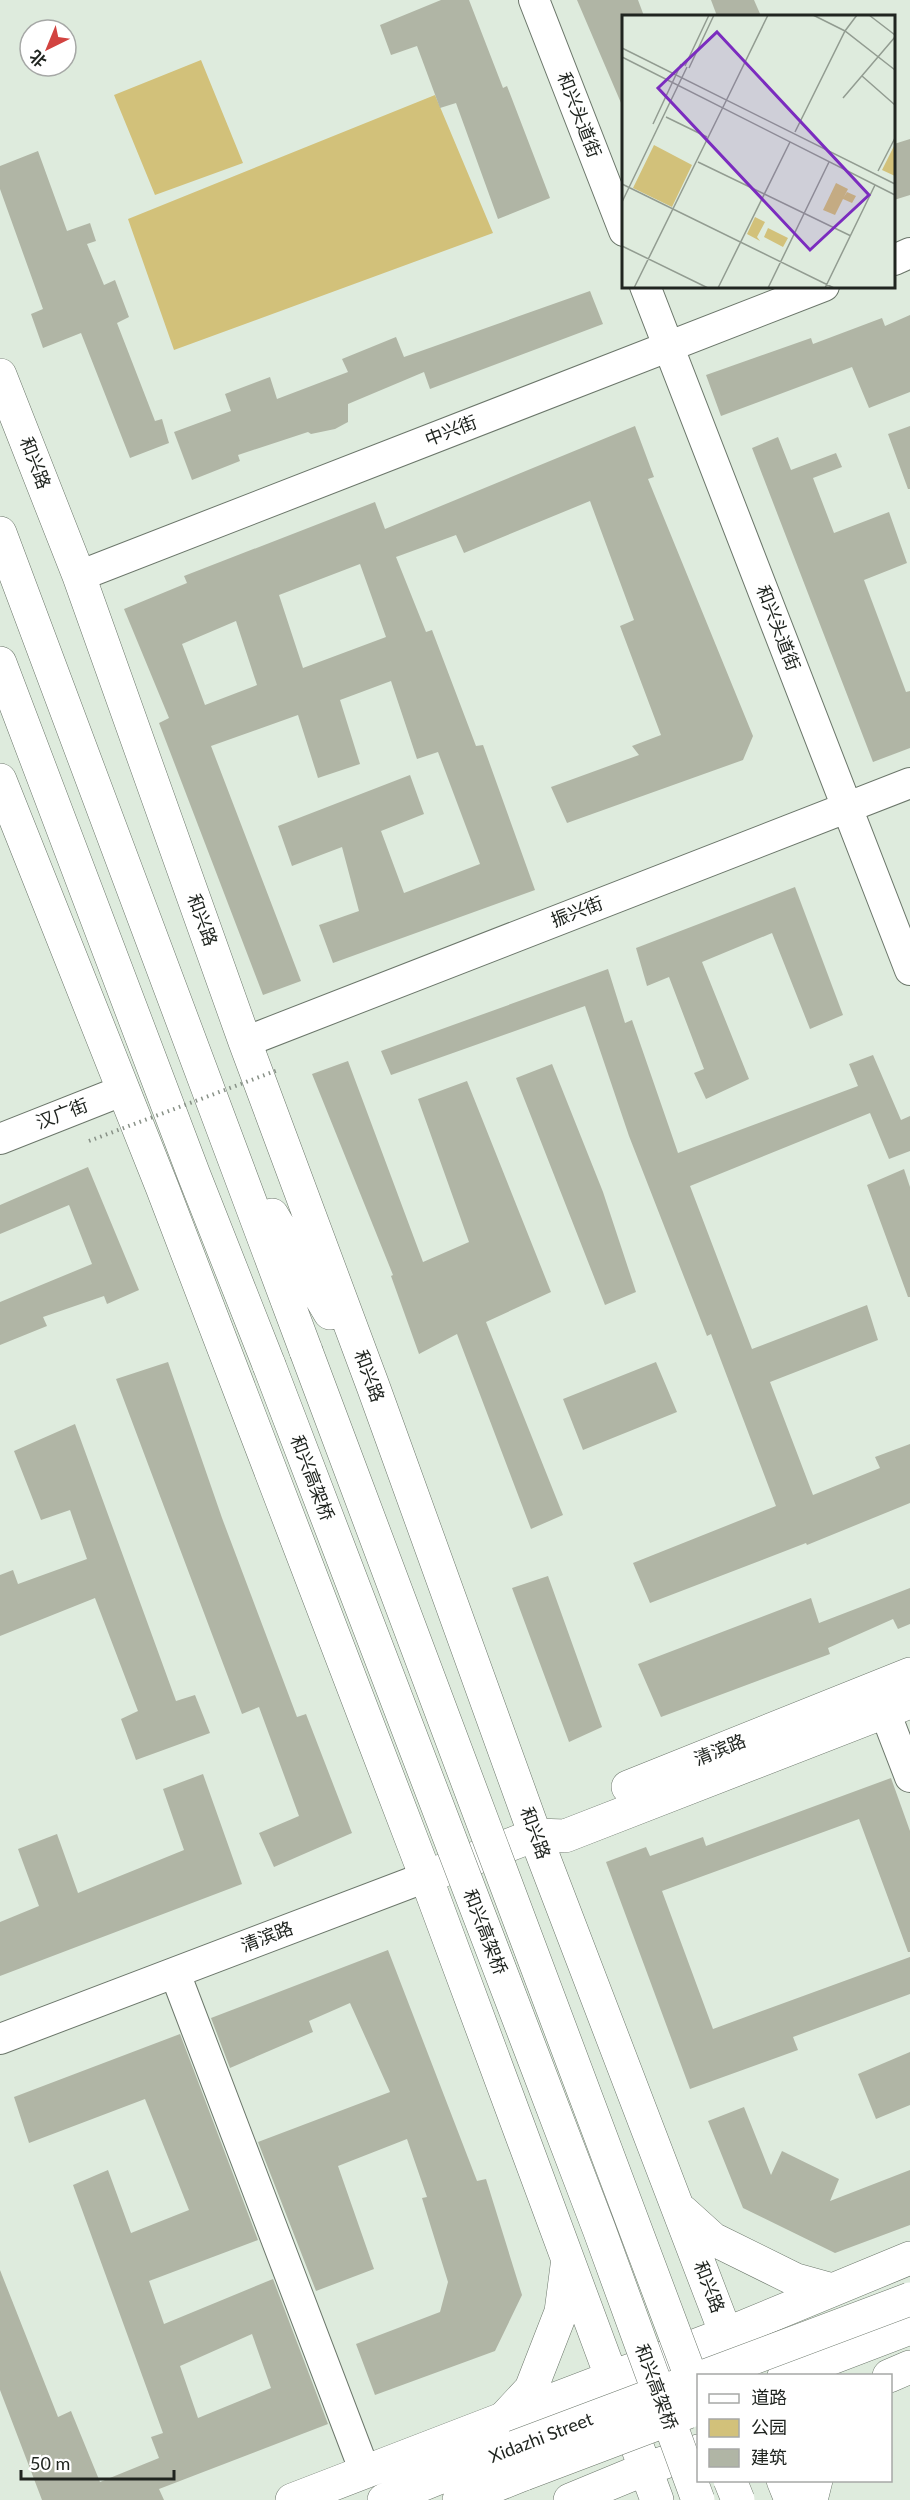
<svg xmlns="http://www.w3.org/2000/svg" width="910" height="2500" font-family="Lato,'Noto Sans SC',sans-serif">
<style>
.green{fill:#d2c17a}
.building{fill:#b0b5a5;fill-rule:evenodd}
.lines{fill:none;stroke-linecap:round;stroke-linejoin:round}
.minor-casing{stroke:#6b766a;stroke-width:32}
.major-casing{stroke:#6b766a;stroke-width:34}
.highway-casing{stroke:#6b766a;stroke-width:34}
.minor{stroke:#fff;stroke-width:30}
.major{stroke:#fff;stroke-width:33}
.highway{stroke:#fff;stroke-width:33}
.highway-bridge-casing{stroke:#6b766a;stroke-width:34;stroke-linecap:butt}
.path-bridge{stroke:#889187;stroke-width:4;stroke-dasharray:1.5 4.5;stroke-linecap:butt}
.highway-bridge{stroke:#fff;stroke-width:33}
.labels{text-anchor:middle;stroke-width:4.5;stroke-linejoin:round;paint-order:stroke}
.street-label{font-size:18px;fill:#202520;stroke:#fff}
.inset-road{fill:none;stroke:#929c91;stroke-width:1.5}
.view{fill:#7b2cbf;fill-opacity:0.15;stroke:#7b2cbf;stroke-width:3}
.inset-edge{fill:none;stroke:#202520;stroke-width:3}
</style>
<rect width="100%" height="100%" fill="#deebdd"/>
<!-- green -->
<path class="green" d="M 201,60 L 243,163 L 155,195 L 114,95 Z
M 435,95 L 493,233 L 174,350 L 128,219 Z"/>
<!-- building -->
<path class="building" d="M 441,0 L 469,0 L 503,88 L 507,86 L 550,198 L 498,219 L 456,103 L 440,108 L 417,46 L 391,55 L 380,25 Z
M 577,0 L 638,0 L 644,16 L 624,16 L 624,110 Z
M 711,0 L 754,0 L 761,16 L 717,16 Z
M 910,139 L 910,195 L 894,200 L 894,144 Z
M 38,151 L 67,231 L 90,223 L 96,241 L 87,244 L 104,285 L 115,280 L 129,317 L 117,323 L 155,421 L 162,419 L 169,443 L 130,458 L 81,333 L 43,348 L 31,314 L 43,309 L 0,189 L 0,166 Z
M 590,291 L 603,324 L 430,389 L 424,372 L 348,404 L 348,422 L 335,429 L 311,434 L 308,432 L 238,455 L 240,461 L 192,480 L 174,432 L 231,411 L 225,394 L 270,377 L 277,399 L 348,372 L 342,359 L 396,337 L 404,357 Z
M 910,315 L 910,392 L 869,408 L 852,367 L 721,416 L 706,375 L 811,338 L 813,344 L 882,318 L 885,326 Z
M 635,426 L 654,477 L 648,479 L 753,736 L 743,760 L 567,823 L 551,787 L 639,755 L 632,746 L 661,735 L 620,626 L 634,620 L 590,501 L 464,553 L 456,535 L 396,557 L 426,632 L 432,630 L 476,746 L 483,745 L 535,890 L 333,963 L 319,925 L 359,911 L 342,847 L 292,866 L 278,826 L 410,775 L 424,814 L 381,831 L 404,893 L 480,864 L 438,752 L 417,759 L 391,681 L 340,700 L 360,764 L 318,778 L 298,715 L 211,746 L 301,981 L 263,995 L 159,723 L 169,718 L 124,609 L 187,583 L 184,576 L 375,502 L 385,529 ZM 360,564 L 386,637 L 303,668 L 279,595 ZM 236,621 L 257,685 L 205,705 L 182,644 Z
M 910,426 L 910,489 L 908,489 L 888,434 Z
M 778,437 L 791,470 L 836,453 L 842,467 L 813,478 L 834,533 L 889,512 L 907,563 L 864,580 L 906,692 L 910,691 L 910,748 L 873,762 L 752,448 Z
M 795,887 L 843,1015 L 810,1029 L 772,933 L 702,962 L 749,1079 L 706,1099 L 694,1073 L 704,1069 L 669,977 L 647,986 L 636,948 Z
M 608,969 L 625,1023 L 632,1020 L 678,1153 L 858,1086 L 849,1064 L 873,1055 L 901,1120 L 910,1116 L 910,1151 L 889,1159 L 870,1113 L 690,1186 L 752,1349 L 867,1305 L 878,1340 L 770,1382 L 813,1495 L 880,1468 L 875,1457 L 910,1444 L 910,1503 L 807,1545 L 806,1543 L 650,1603 L 633,1563 L 776,1506 L 711,1334 L 707,1336 L 629,1136 L 585,1006 L 391,1075 L 381,1051 Z
M 348,1061 L 423,1262 L 469,1242 L 418,1099 L 467,1081 L 551,1292 L 486,1322 L 563,1515 L 531,1529 L 457,1334 L 419,1354 L 391,1276 L 393,1275 L 312,1074 Z
M 552,1064 L 603,1192 L 636,1292 L 605,1305 L 516,1078 Z
M 88,1167 L 139,1290 L 107,1304 L 104,1296 L 43,1317 L 47,1326 L 0,1345 L 0,1302 L 92,1264 L 69,1205 L 0,1234 L 0,1205 Z
M 904,1169 L 910,1187 L 910,1297 L 908,1297 L 867,1185 Z
M 168,1362 L 222,1518 L 297,1717 L 306,1714 L 352,1833 L 274,1867 L 259,1833 L 299,1816 L 259,1707 L 242,1714 L 116,1379 Z
M 656,1362 L 677,1412 L 583,1450 L 563,1399 Z
M 75,1424 L 176,1701 L 195,1695 L 210,1733 L 136,1760 L 121,1719 L 138,1711 L 95,1598 L 0,1636 L 0,1575 L 13,1570 L 18,1584 L 87,1559 L 70,1510 L 41,1520 L 14,1451 Z
M 548,1576 L 602,1727 L 569,1742 L 512,1588 Z
M 910,1588 L 910,1624 L 898,1629 L 893,1619 L 828,1648 L 830,1654 L 661,1717 L 638,1664 L 811,1598 L 819,1623 Z
M 203,1774 L 242,1884 L 0,1976 L 0,1922 L 39,1906 L 18,1849 L 57,1834 L 78,1893 L 184,1850 L 163,1789 Z
M 891,1778 L 910,1831 L 910,1952 L 908,1952 L 859,1819 L 662,1891 L 713,2029 L 910,1957 L 910,1994 L 793,2037 L 798,2050 L 690,2089 L 606,1862 L 646,1847 L 650,1856 L 703,1837 L 706,1846 Z
M 388,1950 L 477,2181 L 486,2179 L 522,2295 L 495,2351 L 375,2395 L 356,2344 L 440,2312 L 448,2282 L 422,2198 L 427,2197 L 407,2139 L 338,2166 L 374,2269 L 316,2291 L 258,2142 L 390,2092 L 350,2003 L 309,2021 L 313,2032 L 230,2068 L 211,2018 Z
M 180,2034 L 258,2240 L 149,2281 L 164,2324 L 273,2279 L 328,2424 L 159,2489 L 164,2500 L 42,2500 L 0,2390 L 0,2270 L 58,2417 L 71,2411 L 100,2482 L 159,2458 L 151,2437 L 163,2433 L 73,2185 L 108,2170 L 131,2233 L 189,2210 L 145,2099 L 29,2143 L 14,2097 ZM 252,2334 L 271,2388 L 198,2418 L 180,2366 Z
M 910,2052 L 910,2105 L 876,2119 L 858,2074 Z
M 744,2107 L 771,2175 L 782,2151 L 839,2179 L 830,2201 L 910,2170 L 910,2225 L 835,2253 L 743,2208 L 708,2121 Z"/>
<g class="lines">
<!-- minor casing -->
<g class="minor-casing">
<path id="minor" d="M 534,0 L 624,231
M 894,260 L 910,253
M 645,286 L 910,970
M 79,576 L 824,286
M 245,1042 L 910,783
M 0,1139 L 124,1090
M 885,1712 L 910,1777
M 175,1973 L 365,2472
M 0,2039 L 426,1877"/>
</g>
<!-- major casing -->
<g class="major-casing">
<path id="major" d="M 628,1787 L 910,1674
M 426,1877 L 535,1835 L 565,1836 L 910,1702
M 292,2500 L 505,2418
M 384,2500 L 515,2447
M 459,2500 L 524,2474"/>
</g>
<!-- highway casing -->
<g class="highway-casing">
<path id="highway" d="M 0,375 L 79,576 L 245,1042 L 373,1386 L 535,1835 L 742,2376
M 0,533 L 306,1351
M 0,663 L 194,1175 L 269,1365
M 0,780 L 162,1187 L 426,1877 L 657,2500
M 272,1215 L 330,1313
M 682,2211 L 713,2239 L 796,2280 L 832,2290
M 784,2376 L 910,2328
M 889,2376 L 910,2367
M 505,2417 L 531,2389 L 561,2312 L 567,2266
M 505,2418 L 726,2334 L 910,2258
M 783,2480 L 791,2500
M 570,2500 L 645,2469 L 698,2451
M 811,2500 L 816,2480"/>
</g>
<!-- minor -->
<use href="#minor" class="minor"/>
<!-- major -->
<use href="#major" class="major"/>
<!-- highway -->
<use href="#highway" class="highway"/>
<!-- highway-bridge casing -->
<g class="highway-bridge-casing">
<path id="highway-bridge" d="M 306,1351 L 698,2396
M 269,1365 L 599,2229 L 698,2500
M 705,2376 L 910,2299
M 515,2447 L 680,2385
M 524,2474 L 688,2412
M 730,2480 L 738,2500"/>
</g>
<!-- path-bridge -->
<path class="path-bridge" d="M 89,1141 L 278,1070"/>
<!-- highway-bridge -->
<use href="#highway-bridge" class="highway-bridge"/>
</g>
<g class="labels">
<!-- street labels -->
<g class="street-label">
<text transform="translate(579 115) rotate(69)" y="6">和兴头道街</text>
<text transform="translate(451 431) rotate(-21)" y="6">中兴街</text>
<text transform="translate(35 463) rotate(69)" y="6">和兴路</text>
<text transform="translate(778 628) rotate(69)" y="6">和兴头道街</text>
<text transform="translate(577 912) rotate(-21)" y="6">振兴街</text>
<text transform="translate(202 920) rotate(70)" y="6">和兴路</text>
<text transform="translate(62 1114) rotate(-21)" y="6">汉广街</text>
<text transform="translate(369 1376) rotate(70)" y="6">和兴路</text>
<text transform="translate(312 1478) rotate(69)" y="6">和兴高架桥</text>
<text transform="translate(720 1750) rotate(-22)" y="6">清滨路</text>
<text transform="translate(535 1833) rotate(70)" y="6">和兴路</text>
<text transform="translate(485 1932) rotate(69)" y="6">和兴高架桥</text>
<text transform="translate(267 1937) rotate(-21)" y="6">清滨路</text>
<text transform="translate(709 2287) rotate(69)" y="6">和兴路</text>
<text transform="translate(656 2387) rotate(70)" y="6">和兴高架桥</text>
<text transform="translate(541 2438) rotate(-21)" y="6">Xidazhi Street</text>
</g>
</g>
<!-- overview -->
<g transform="translate(622 15)">
<rect width="273" height="273" fill="#deebdd"/>
<path d="M 273,129 L 273,161 L 260,155 ZM 32,130 L 70,150 L 50,192 L 11,173 ZM 214,168 L 226,174 L 222,182 L 225,177 L 234,181 L 230,188 L 221,184 L 213,200 L 201,195 ZM 133,202 L 143,207 L 135,222 L 138,226 L 125,219 ZM 146,213 L 166,223 L 161,232 L 142,222 Z" fill="#d2c17a"/>
<path class="inset-road" d="M 191,0 L 223,16 L 273,55M 247,0 L 273,20M 0,33 L 273,169M 0,42 L 273,180M 63,51 L 87,0M 67,53 L 92,0M 240,61 L 273,90M 221,83 L 273,22M 105,84 L 146,0M 44,102 L 85,122M 31,109 L 59,49M 173,117 L 223,16 L 235,0M 76,147 L 229,221M 256,156 L 273,123M 0,169 L 212,273M 0,187 L 65,52M 0,231 L 86,273M 12,273 L 105,84M 96,273 L 168,127M 146,273 L 207,147M 203,273 L 253,170"/>
<path class="view" d="M 95,17 L 247,180 L 188,235 L 36,73 Z"/>
<rect width="273" height="273" class="inset-edge"/>
</g>
<!-- legend -->
<rect x="697" y="2374" width="195" height="108" fill="#ffffff" stroke="#a6a8a6" stroke-width="1.5"/>
<rect x="709" y="2394" width="30" height="9" fill="#ffffff" stroke="#a6a8a6" stroke-width="1.5"/>
<text x="751" y="2404" font-size="18" fill="#202520">道路</text>
<rect x="709" y="2419" width="30" height="18" fill="#d2c17a" stroke="#a6a8a6" stroke-width="1.5"/>
<text x="751" y="2434" font-size="18" fill="#202520">公园</text>
<rect x="709" y="2449" width="30" height="18" fill="#b0b5a5" stroke="#a6a8a6" stroke-width="1.5"/>
<text x="751" y="2464" font-size="18" fill="#202520">建筑</text>
<!-- north arrow -->
<g transform="translate(48 48) rotate(223)"><circle r="28" fill="#ffffff" stroke="#a6a8a6" stroke-width="1.5"/>
<path d="M0-4.5L10 22L0 15L-10 22Z" fill="#d24340"/>
<text y="-9" font-size="16" font-weight="bold" text-anchor="middle" fill="#202520">北</text>
</g>
<!-- scale -->
<path d="M21 2470v9h153v-9" fill="none" stroke="#202520" stroke-width="3"/>
<text x="30" y="2470" font-size="18" fill="#202520" stroke="#ffffff" stroke-width="4.5" paint-order="stroke">50 m</text>
</svg>
